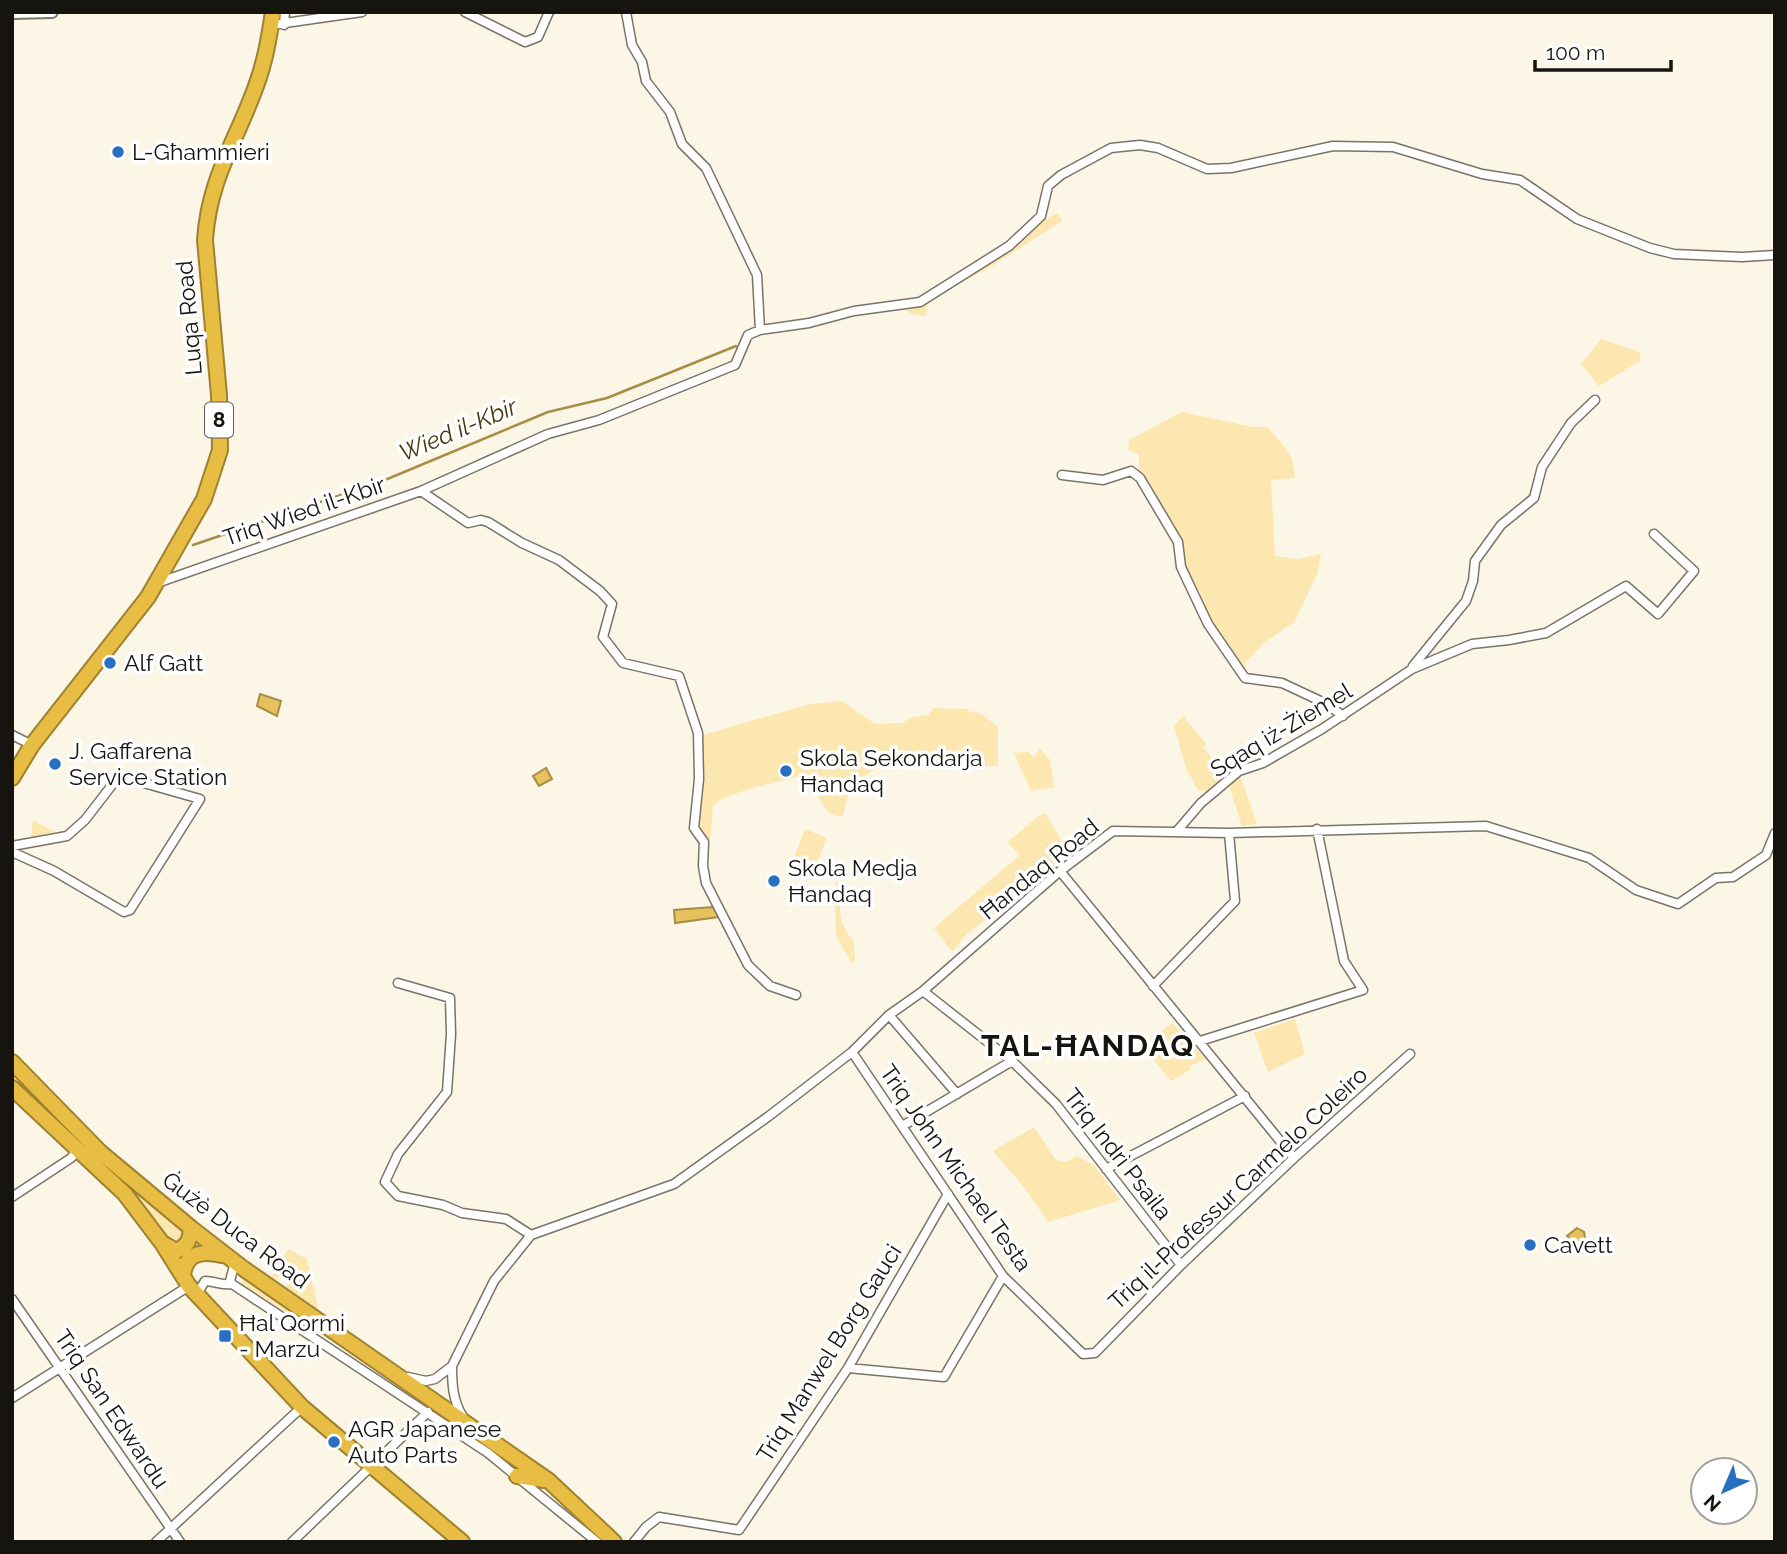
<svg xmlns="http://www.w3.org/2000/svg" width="1787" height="1554" font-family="Raleway,sans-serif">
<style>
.green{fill:#fde7b0}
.water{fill:#e7c15d;stroke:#a88d46;stroke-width:2}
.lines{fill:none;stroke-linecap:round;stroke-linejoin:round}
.stream{stroke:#a88d46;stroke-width:2.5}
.street-casing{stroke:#797467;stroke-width:11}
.secondary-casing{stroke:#797467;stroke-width:14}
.highway-casing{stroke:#9e8231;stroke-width:18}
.street{stroke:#fff;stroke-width:8}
.secondary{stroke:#fff;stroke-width:10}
.highway{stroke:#e8bd43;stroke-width:14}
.poi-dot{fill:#2770c0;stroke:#fff;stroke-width:2.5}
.labels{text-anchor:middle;stroke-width:7;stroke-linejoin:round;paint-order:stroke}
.shield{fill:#fff;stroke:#5c5a57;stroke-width:2}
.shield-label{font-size:21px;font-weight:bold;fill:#16140f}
.poi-label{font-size:23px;fill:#16140f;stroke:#fff;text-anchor:start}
.street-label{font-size:23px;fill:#16140f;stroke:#fff}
.water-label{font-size:24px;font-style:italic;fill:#46370b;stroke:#fff}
.district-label{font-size:30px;font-weight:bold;letter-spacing:2px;fill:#16140f;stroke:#fff}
</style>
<rect width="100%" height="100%" fill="#fcf6e7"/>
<!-- green -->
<path class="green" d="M 1058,213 L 1062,221 L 987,269 L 947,290 L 927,305 L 926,316 L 912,314 L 898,305 L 919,306 C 940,287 967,273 993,261 C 1016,250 1035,221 1058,213 Z
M 1601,339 L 1639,352 L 1641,360 L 1599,386 L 1581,364 Z
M 1182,412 L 1253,427 L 1267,427 C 1283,445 1294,453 1295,478 L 1271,480 L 1275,556 L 1298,559 L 1321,554 L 1317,574 L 1295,621 L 1263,644 L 1240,668 L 1206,614 L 1200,593 L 1185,566 L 1182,542 L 1139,470 L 1139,454 L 1128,450 L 1129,440 Z
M 842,701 L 875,724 L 902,723 L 912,717 L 928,715 L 933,708 L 968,709 L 968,711 L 980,713 L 998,727 L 998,766 L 895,766 L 877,768 L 850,786 L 843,817 L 829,813 L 804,775 C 783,781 725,792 713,806 L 710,842 L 696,826 L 703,735 L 810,704 Z
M 1183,716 L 1206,744 L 1203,747 L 1225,774 L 1207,792 L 1198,790 L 1186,768 L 1174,726 Z
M 1040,749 L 1050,760 L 1054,787 L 1031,791 L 1014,753 L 1028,752 L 1034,757 Z
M 1240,775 L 1257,824 L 1242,826 L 1228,783 Z
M 1046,814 L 1061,839 L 1064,851 C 1055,866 1043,880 1027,885 L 965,936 L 953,951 L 950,949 L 934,928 L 1020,855 L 1007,842 L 1040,815 Z
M 33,820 L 55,832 L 31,837 Z
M 805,829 L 827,838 L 812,875 L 790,868 Z
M 837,880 C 844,905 833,919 854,941 L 855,961 L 852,963 L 836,936 L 834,889 Z
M 1295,1019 L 1305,1054 L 1268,1072 L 1254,1033 Z
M 1172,1023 L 1206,1059 L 1190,1066 L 1191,1069 L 1171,1081 L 1142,1046 Z
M 15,1076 L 90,1151 L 182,1229 C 185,1235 184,1238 179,1243 L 169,1242 L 64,1128 L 12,1079 Z
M 1034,1127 L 1055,1159 L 1066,1162 L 1077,1156 L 1094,1165 L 1120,1200 L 1048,1222 L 1024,1187 L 993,1151 Z
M 288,1249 L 307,1259 L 319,1311 L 286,1288 L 288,1279 L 282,1275 L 274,1280 L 271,1278 Z
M 245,1279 L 347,1350 L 242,1285 L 241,1282 Z"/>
<!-- water -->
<path class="water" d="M 260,694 L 281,701 L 277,716 L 257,706 Z
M 546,768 L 552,779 L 539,786 L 533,776 Z
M 713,907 L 719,917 L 675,923 L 674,910 Z
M 1577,1228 L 1584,1232 L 1587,1249 L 1582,1253 L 1567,1236 Z"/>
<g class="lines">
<!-- stream -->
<path class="stream" d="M 193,545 L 385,480 L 548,412 L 607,398 L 736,346"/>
<!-- street casing -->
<g class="street-casing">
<path id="street" d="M 465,12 L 525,42 L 538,37 L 549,12
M 626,12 L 632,45 L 642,62 L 646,81 L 670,112 L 682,144 L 706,168 L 757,275 L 760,330
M 271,25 L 362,12
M 284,25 L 285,12
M 1062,475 L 1103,480 L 1131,471 L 1140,478 L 1178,542 L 1181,567 L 1208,624 L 1245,678 L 1282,683 L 1327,704 L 1343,716
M 421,491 L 468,523 L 481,520 L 488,522 L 522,543 L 559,560 L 600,591 L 612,604 L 603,637 L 623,663 L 679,676 L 698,733 L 699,779 L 694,828 L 704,842 L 703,866 L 706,883 L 748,965 L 770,986 L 796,995
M 157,583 L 421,491 L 548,434 L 599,420 L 735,365 L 748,335 L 760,330 L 809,323 L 854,311 L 920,302 L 1009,246 L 1041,216 L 1048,186 L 1061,175 L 1111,148 L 1140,145 L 1158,148 L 1207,169 L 1231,168 L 1333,146 L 1393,147 L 1482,174 L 1520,180 L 1577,219 L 1650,248 L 1674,254 L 1742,257 L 1775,255
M 1413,666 L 1466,601 L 1473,581 L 1475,561 L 1501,525 L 1534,498 L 1542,467 L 1571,423 L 1595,400
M 12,735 L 32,745
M 1177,831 L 1201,803 L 1239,771 L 1263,763 L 1322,729 L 1412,669 L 1472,644 L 1509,640 L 1546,633 L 1626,586 L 1658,614 L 1694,571 L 1654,534
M 12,846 L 67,836 L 85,820 L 119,776 L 200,799 L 130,910 L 124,912 L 54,871 L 12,852
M 1060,871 L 1294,1158
M 398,983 L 450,998 L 451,1034 L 447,1092 L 398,1154 L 385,1182 L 398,1196 L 443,1205 L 462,1213 L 506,1219 L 531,1235
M 1153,986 L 1235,901 L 1229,833
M 923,991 L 1012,1061 L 1056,1104 L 1181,1265
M 889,1015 L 957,1094
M 1200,1041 L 1363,990 L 1344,961 L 1317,829
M 852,1052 L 1003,1276 L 1083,1354 L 1095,1353 L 1181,1265 L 1294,1158 L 1410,1054
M 904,1125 L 1012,1061
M 1106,1169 L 1245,1096
M 12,1197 L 71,1158 L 79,1149
M 235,1262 L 230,1281 L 232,1284 L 488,1453 L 597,1542
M 197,1294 L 205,1281 C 215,1281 223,1286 232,1284
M 12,1299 L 180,1542
M 452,1366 C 452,1385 453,1401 463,1417
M 848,1368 L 944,1377 L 1003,1276
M 408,1377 L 426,1381 L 435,1379 L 452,1366 L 494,1281 L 531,1235 L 674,1184 L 769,1116 L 852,1052 L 889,1015 L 923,991 L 1060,871 L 1113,831 L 1229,833 L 1486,826 L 1589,858 L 1636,890 L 1678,904 L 1716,878 L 1733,877 L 1766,855 L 1775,833
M 12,1398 L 189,1286
M 156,1542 L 302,1407
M 292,1542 L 428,1412
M 634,1542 L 646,1527 L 659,1517 L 739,1530 L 848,1368 L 948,1194"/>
</g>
<!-- secondary casing -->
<g class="secondary-casing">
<path id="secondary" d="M 12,13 L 52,12"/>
</g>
<!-- highway casing -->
<g class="highway-casing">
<path id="highway" d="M 12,778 L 32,745 L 148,597 L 204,499 L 220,450 L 219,395 L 205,240 C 209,178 236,142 256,86 C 265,62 269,38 273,12
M 12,1062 L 100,1152 L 191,1228 L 244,1269 L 549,1481 L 614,1542
M 12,1088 L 125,1194 L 162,1243 L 189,1286 L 302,1407 L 462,1542
M 164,1244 L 176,1251 C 188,1246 190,1240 191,1228
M 183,1276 C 185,1253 202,1250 222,1255
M 517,1476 L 544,1480"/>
</g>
<!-- street -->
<use href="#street" class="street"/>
<!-- secondary -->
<use href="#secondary" class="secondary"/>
<!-- highway -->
<use href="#highway" class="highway"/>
</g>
<!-- markers -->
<g class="poi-dot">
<circle cx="118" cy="152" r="7"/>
<circle cx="110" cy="663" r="7"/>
<circle cx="55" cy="764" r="7"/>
<circle cx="786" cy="771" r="7"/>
<circle cx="774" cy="881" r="7"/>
<circle cx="1530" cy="1245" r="7"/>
<rect x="218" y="1329" width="14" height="14" rx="3.5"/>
<circle cx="334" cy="1442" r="7"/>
</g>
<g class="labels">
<!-- shield labels -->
<rect class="shield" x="205" y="402.5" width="28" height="35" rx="5"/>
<g class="shield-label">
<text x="219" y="427">8</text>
</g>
<!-- poi labels -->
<g class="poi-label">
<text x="132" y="160">L-Għammieri</text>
<text x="124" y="671">Alf Gatt</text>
<text x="69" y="759">J. Gaffarena<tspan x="69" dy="26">Service Station</tspan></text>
<text x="800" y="766">Skola Sekondarja<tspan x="800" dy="26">Ħandaq</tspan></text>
<text x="788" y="876">Skola Medja<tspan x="788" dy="26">Ħandaq</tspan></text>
<text x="1544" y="1253">Cavett</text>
<text x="239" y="1331">Ħal Qormi<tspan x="239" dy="26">- Marzu</tspan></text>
<text x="348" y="1437">AGR Japanese<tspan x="348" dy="26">Auto Parts</tspan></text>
</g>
<!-- street labels -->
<g class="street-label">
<text transform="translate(189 318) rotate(-95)" y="8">Luqa Road</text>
<text transform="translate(304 511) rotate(-19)" y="8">Triq Wied il-Kbir</text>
<text transform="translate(1281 730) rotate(-31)" y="8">Sqaq iż-Żiemel</text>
<text transform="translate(1039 869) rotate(-39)" y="8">Ħandaq Road</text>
<text transform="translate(1118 1154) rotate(52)" y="8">Triq Indrì Psaila</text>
<text transform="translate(956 1168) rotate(55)" y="8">Triq John Michael Testa</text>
<text transform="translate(1238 1188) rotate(-43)" y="8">Triq il-Professur Carmelo Coleiro</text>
<text transform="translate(236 1230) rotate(37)" y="8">Ġużè Duca Road</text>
<text transform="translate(829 1353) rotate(-58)" y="8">Triq Manwel Borg Gauci</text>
<text transform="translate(112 1409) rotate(56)" y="8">Triq San Edwardu</text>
</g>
<!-- water labels -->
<g class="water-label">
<text transform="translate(458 430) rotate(-23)" y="8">Wied il-Kbir</text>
</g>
<!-- district labels -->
<g class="district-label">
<text x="1088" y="1056">TAL-ĦANDAQ</text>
</g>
</g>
<!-- border -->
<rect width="1787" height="1554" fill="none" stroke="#16140f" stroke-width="28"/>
<!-- north arrow -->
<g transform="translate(1724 1491) rotate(224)"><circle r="33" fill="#ffffff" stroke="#a2a19f" stroke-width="2"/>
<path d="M0-5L12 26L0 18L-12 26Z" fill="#2770c0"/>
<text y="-10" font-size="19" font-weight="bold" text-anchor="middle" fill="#16140f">N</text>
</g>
<!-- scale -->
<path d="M1535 60v10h136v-10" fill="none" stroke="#16140f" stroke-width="3.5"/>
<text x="1546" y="60" font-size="21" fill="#16140f" stroke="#ffffff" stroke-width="5" paint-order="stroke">100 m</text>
</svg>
